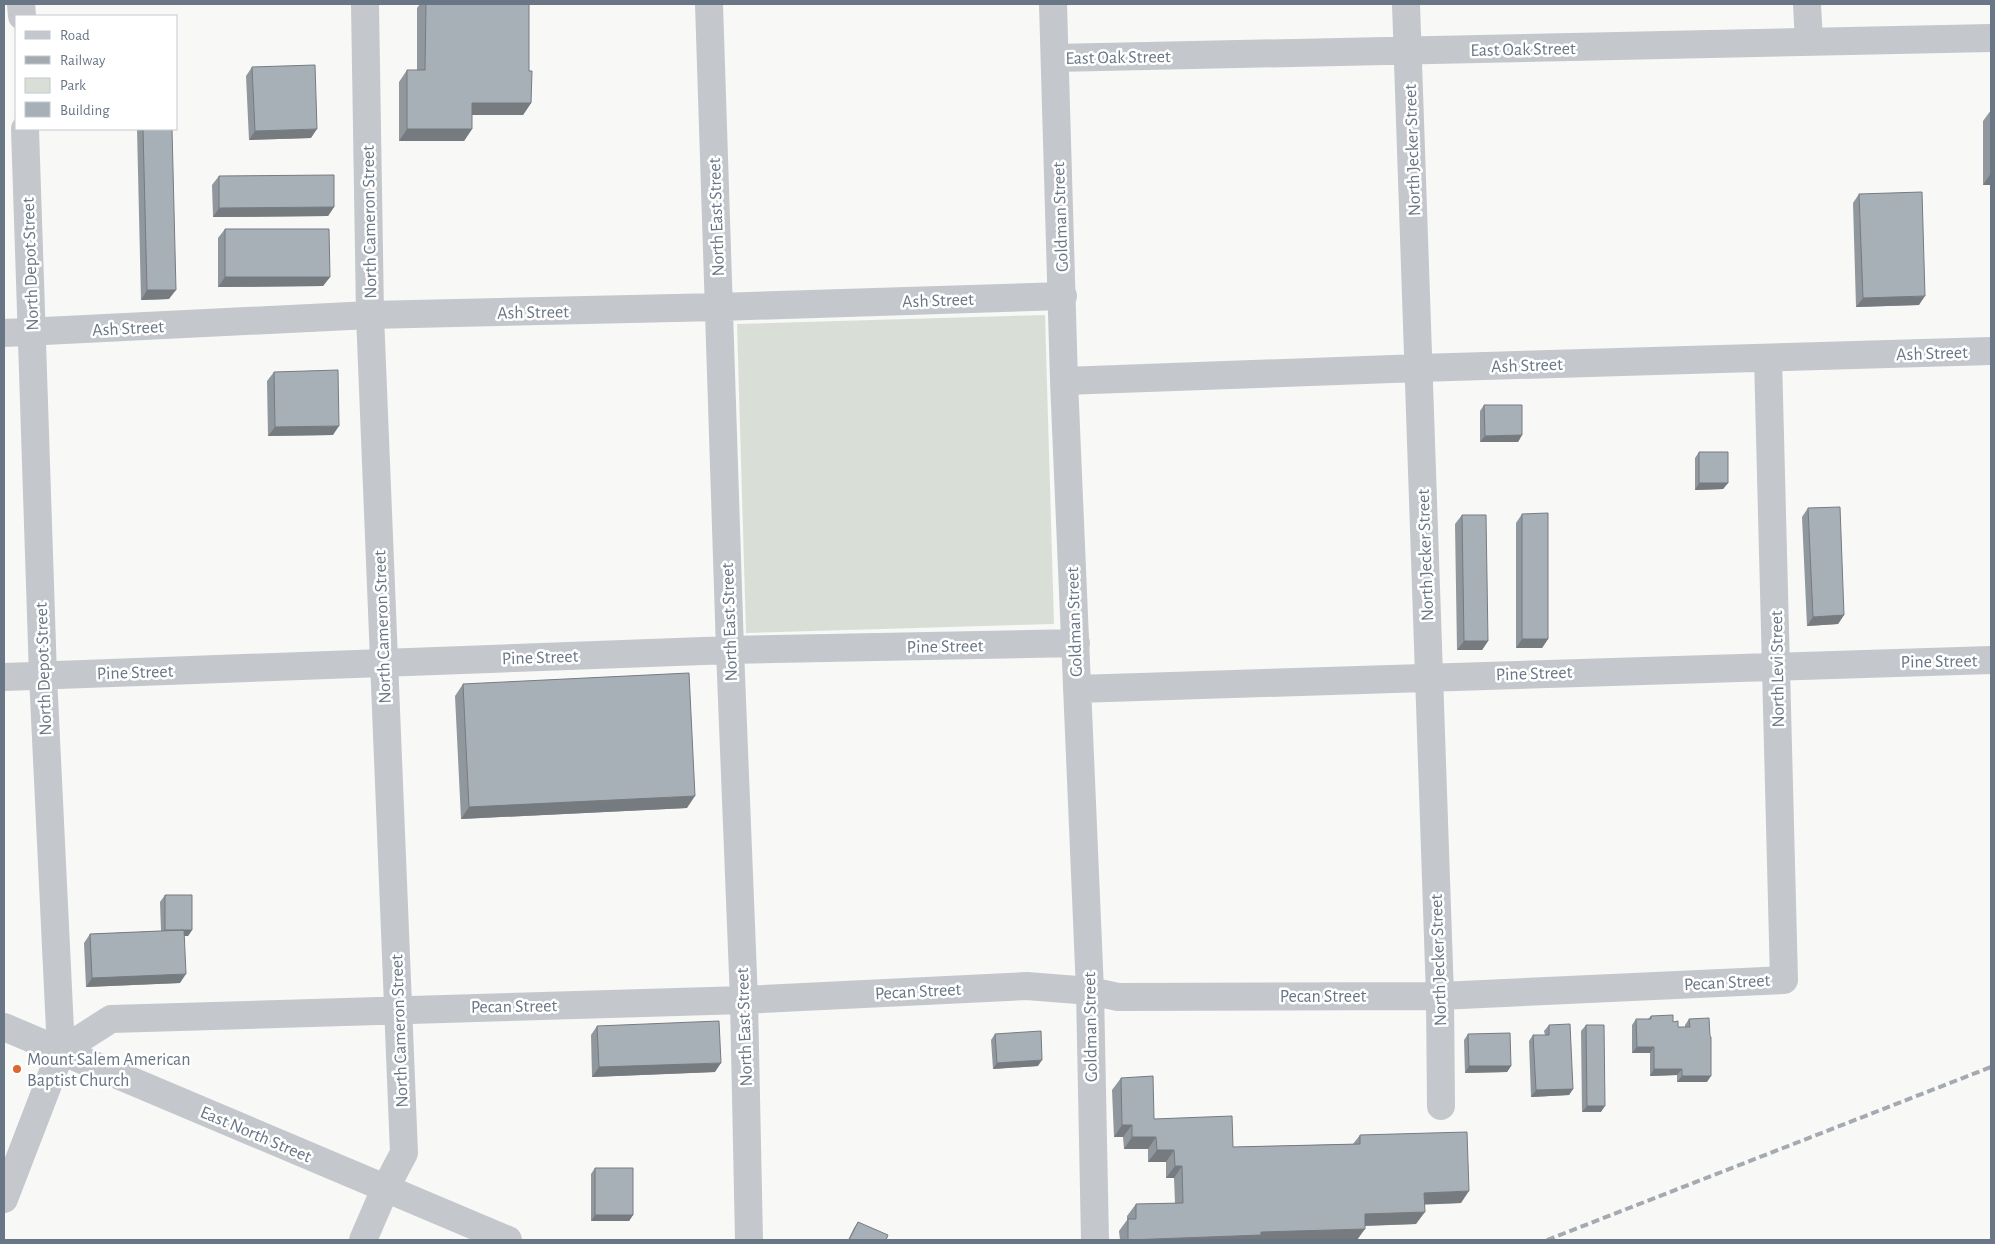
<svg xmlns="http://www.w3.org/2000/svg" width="1995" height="1244" font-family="'Alegreya Sans',sans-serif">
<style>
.green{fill:#d9dfd7}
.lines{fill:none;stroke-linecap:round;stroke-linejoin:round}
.minor{stroke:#c4c7cb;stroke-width:28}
.rail{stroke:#a5aab0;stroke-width:4;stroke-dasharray:8 4;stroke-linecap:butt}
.wall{fill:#90979d}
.shaded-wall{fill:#767b80}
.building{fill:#a8b0b7;stroke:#767b80}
.poi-dot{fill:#de662f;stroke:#fff;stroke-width:2}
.labels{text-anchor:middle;stroke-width:5;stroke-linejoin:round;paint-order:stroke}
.street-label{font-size:18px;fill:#687686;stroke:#fff}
.poi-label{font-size:18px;fill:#687686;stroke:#fff;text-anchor:start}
</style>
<rect width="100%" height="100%" fill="#f8f8f6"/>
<!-- green -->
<path class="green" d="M 1045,315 L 1054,624 L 746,633 L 737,324 Z"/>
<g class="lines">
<!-- minor -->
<path class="minor" d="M 21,4 L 22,16
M 709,4 L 730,650 L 744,1000 L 749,1240
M 1053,4 L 1064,381 L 1090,991 L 1095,1240
M 1406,4 L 1440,996 L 1441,1106
M 1807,4 L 1809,42
M 1055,58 L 1991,38
M 4,333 L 370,315 L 719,307 L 1063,296
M 1064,381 L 1419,368 L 1991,351
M 4,677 L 730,650 L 1076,643
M 1077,689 L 1991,660
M 4,1027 L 508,1240
M 61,1051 L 111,1019 L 744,1000 L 1027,986 L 1090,991 L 1118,997 L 1440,996 L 1784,980 L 1768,358
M 4,1199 L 61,1051 L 43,676 L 25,129
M 363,1240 L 385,1189 L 404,1153 L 370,315 L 365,4"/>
<!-- rail -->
<path class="rail" d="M 1547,1240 L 1991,1067"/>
</g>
<!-- wall -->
<path class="wall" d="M 420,4 L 529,4 L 529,71 L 531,103 L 523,115 L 472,115 L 472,129 L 464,141 L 399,141 L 399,82 L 407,70 L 417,70 L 417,8 Z
M 252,67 L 311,138 L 249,140 L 246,76 Z
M 1991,110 L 1991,185 L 1983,185 L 1983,121 Z
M 137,129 L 172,129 L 169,299 L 141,300 Z
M 219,176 L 334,207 L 328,216 L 213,217 L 212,185 Z
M 1859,194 L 1919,305 L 1856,307 L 1853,203 Z
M 225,229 L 330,277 L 323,286 L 218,287 L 218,238 Z
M 274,372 L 333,435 L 268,436 L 267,381 Z
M 1484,405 L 1522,435 L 1518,442 L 1480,442 L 1480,411 Z
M 1699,452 L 1728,483 L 1723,489 L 1695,490 L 1695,458 Z
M 1808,508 L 1844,615 L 1838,624 L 1807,626 L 1802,517 Z
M 1522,514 L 1548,639 L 1542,648 L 1516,648 L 1516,523 Z
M 1462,515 L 1488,641 L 1482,650 L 1457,650 L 1455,524 Z
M 463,684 L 687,808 L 461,819 L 455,696 Z
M 165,895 L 192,930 L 188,936 L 184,936 L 180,983 L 86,987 L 84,943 L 90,934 L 161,931 L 160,902 Z
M 1651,1016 L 1673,1022 L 1678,1027 L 1685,1027 L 1685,1025 L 1689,1019 L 1707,1082 L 1677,1082 L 1677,1075 L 1650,1076 L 1650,1053 L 1632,1053 L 1632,1025 L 1636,1019 L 1648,1019 Z
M 1549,1025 L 1573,1089 L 1569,1095 L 1531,1097 L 1529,1041 L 1533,1035 L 1545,1035 L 1544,1031 Z
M 1586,1025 L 1601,1112 L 1582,1112 L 1581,1031 Z
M 597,1026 L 715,1072 L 592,1077 L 591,1035 Z
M 995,1034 L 1038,1066 L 993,1069 L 991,1040 Z
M 1468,1034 L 1511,1066 L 1507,1072 L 1465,1073 L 1464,1040 Z
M 1121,1078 L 1154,1119 L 1233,1147 L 1353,1144 L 1360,1135 L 1461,1203 L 1424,1204 L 1416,1224 L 1365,1226 L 1357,1240 L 1120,1240 L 1119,1231 L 1127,1220 L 1127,1216 L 1136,1204 L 1175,1203 L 1174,1178 L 1166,1178 L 1166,1162 L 1148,1162 L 1148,1149 L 1124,1149 L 1123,1137 L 1114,1137 L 1112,1090 Z
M 595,1168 L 633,1215 L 629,1221 L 591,1221 L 591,1174 Z
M 858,1222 L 886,1240 L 848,1240 L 854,1228 Z"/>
<!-- shaded-wall -->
<path class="shaded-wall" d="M 472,103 L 531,103 L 523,115 L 464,115 Z
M 317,129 L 311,138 L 249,140 L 255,131 Z
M 407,129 L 472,129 L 464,141 L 399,141 Z
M 1991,173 L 1991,185 L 1983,185 Z
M 334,207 L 328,216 L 213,217 L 219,208 Z
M 225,277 L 330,277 L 323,286 L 218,287 Z
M 147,290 L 176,290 L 169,299 L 141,300 Z
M 1925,296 L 1919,305 L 1856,307 L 1863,298 Z
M 339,426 L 333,435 L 268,436 L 275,427 Z
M 1522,435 L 1518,442 L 1480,442 L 1485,436 Z
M 1699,483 L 1728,483 L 1723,489 L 1695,490 Z
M 1844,615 L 1838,624 L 1807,626 L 1813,617 Z
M 1522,639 L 1548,639 L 1542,648 L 1516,648 Z
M 1464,641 L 1488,641 L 1482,650 L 1457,650 Z
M 695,796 L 687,808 L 461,819 L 469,807 Z
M 165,930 L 192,930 L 188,936 L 161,936 Z
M 186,974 L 180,983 L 86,987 L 92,978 Z
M 1637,1047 L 1654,1047 L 1650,1053 L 1632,1053 Z
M 1042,1060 L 1038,1066 L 993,1069 L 997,1063 Z
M 721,1063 L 715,1072 L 592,1077 L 599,1067 Z
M 1469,1066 L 1511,1066 L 1507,1072 L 1465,1073 Z
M 1654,1069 L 1682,1069 L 1677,1075 L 1650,1076 Z
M 1682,1076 L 1711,1076 L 1707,1082 L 1677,1082 Z
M 1573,1089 L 1569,1095 L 1531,1097 L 1536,1090 Z
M 1587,1106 L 1605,1106 L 1601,1112 L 1582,1112 Z
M 1122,1125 L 1132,1125 L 1123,1137 L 1114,1137 Z
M 1132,1137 L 1156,1137 L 1148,1149 L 1124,1149 Z
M 1157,1150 L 1174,1150 L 1166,1162 L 1148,1162 Z
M 1175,1166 L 1182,1166 L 1174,1178 L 1166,1178 Z
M 1469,1191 L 1461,1203 L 1416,1205 L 1424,1193 Z
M 1425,1212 L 1416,1224 L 1356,1226 L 1365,1214 Z
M 595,1215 L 633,1215 L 629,1221 L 591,1221 Z
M 1365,1229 L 1357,1240 L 1143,1240 L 1261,1232 Z"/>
<!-- building -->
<path class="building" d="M 426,4 L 529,4 L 529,71 L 532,71 L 531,103 L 472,103 L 472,129 L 407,129 L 407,70 L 425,70 Z
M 315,65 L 317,129 L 255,131 L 252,67 Z
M 143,129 L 172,129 L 176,290 L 147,290 Z
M 334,175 L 334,207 L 219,208 L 219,176 Z
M 1922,192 L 1925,296 L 1863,298 L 1859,194 Z
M 225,229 L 329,229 L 330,277 L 225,277 Z
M 338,370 L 339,426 L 275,427 L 274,372 Z
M 1484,405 L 1522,405 L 1522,435 L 1485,436 Z
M 1699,452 L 1728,452 L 1728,483 L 1699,483 Z
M 1840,507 L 1844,615 L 1813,617 L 1808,508 Z
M 1548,513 L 1548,639 L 1522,639 L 1522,514 Z
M 1462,515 L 1486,515 L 1488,641 L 1464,641 Z
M 689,673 L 695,796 L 469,807 L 463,684 Z
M 165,895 L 192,895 L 192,930 L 165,930 Z
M 184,930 L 186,974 L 92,978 L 90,934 Z
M 1673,1015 L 1673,1022 L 1678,1021 L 1678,1027 L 1690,1027 L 1689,1019 L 1709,1018 L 1710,1036 L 1711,1037 L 1711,1076 L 1682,1076 L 1682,1069 L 1654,1069 L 1654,1047 L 1637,1047 L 1636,1019 L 1651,1019 L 1651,1016 Z
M 719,1021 L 721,1063 L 599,1067 L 597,1026 Z
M 1570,1024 L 1573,1089 L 1536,1090 L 1533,1035 L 1549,1035 L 1549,1025 Z
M 1586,1025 L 1604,1025 L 1605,1106 L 1587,1106 Z
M 1041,1031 L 1042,1060 L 997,1063 L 995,1034 Z
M 1510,1033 L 1511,1066 L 1469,1066 L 1468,1034 Z
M 1153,1076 L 1154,1119 L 1232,1116 L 1233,1147 L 1360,1144 L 1360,1135 L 1467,1132 L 1469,1191 L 1424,1193 L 1425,1212 L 1365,1214 L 1365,1229 L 1261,1232 L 1261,1235 L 1128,1240 L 1128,1219 L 1136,1219 L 1136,1204 L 1183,1203 L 1182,1166 L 1175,1166 L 1174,1150 L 1157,1150 L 1156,1137 L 1132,1137 L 1132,1125 L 1122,1125 L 1121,1078 Z
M 595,1168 L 633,1168 L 633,1215 L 595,1215 Z
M 858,1222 L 888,1235 L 886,1240 L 849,1240 Z"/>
<!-- markers -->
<circle class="poi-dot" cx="17" cy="1069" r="5"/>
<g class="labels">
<!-- street labels -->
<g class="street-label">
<text transform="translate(1523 49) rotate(-1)" y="6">East Oak Street</text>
<text transform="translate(1118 57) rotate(-1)" y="6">East Oak Street</text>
<text transform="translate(1412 150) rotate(-92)" y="6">North Jecker Street</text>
<text transform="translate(716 217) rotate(-92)" y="6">North East Street</text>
<text transform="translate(1060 217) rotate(-92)" y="6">Goldman Street</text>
<text transform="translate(369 222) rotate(-91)" y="6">North Cameron Street</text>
<text transform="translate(30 264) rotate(-92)" y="6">North Depot Street</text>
<text transform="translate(938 300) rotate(-2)" y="6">Ash Street</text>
<text transform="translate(533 312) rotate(-1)" y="6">Ash Street</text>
<text transform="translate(128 328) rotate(-3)" y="6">Ash Street</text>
<text transform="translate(1932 353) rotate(-2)" y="6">Ash Street</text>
<text transform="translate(1527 365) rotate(-2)" y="6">Ash Street</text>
<text transform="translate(1425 555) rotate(-92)" y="6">North Jecker Street</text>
<text transform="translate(729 622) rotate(-92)" y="6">North East Street</text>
<text transform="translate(1074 622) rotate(-92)" y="6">Goldman Street</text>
<text transform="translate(382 627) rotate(-92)" y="6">North Cameron Street</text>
<text transform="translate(945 646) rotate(-1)" y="6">Pine Street</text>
<text transform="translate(540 657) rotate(-2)" y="6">Pine Street</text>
<text transform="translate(1939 661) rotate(-1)" y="6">Pine Street</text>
<text transform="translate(43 669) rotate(-92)" y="6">North Depot Street</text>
<text transform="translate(1777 669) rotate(-91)" y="6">North Levi Street</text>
<text transform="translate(135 672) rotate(-2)" y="6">Pine Street</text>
<text transform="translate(1534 673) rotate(-2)" y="6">Pine Street</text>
<text transform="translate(1438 960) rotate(-92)" y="6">North Jecker Street</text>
<text transform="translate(1727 982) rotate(-3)" y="6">Pecan Street</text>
<text transform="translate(918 991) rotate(-3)" y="6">Pecan Street</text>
<text x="1323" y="1002">Pecan Street</text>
<text transform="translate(514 1006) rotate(-1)" y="6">Pecan Street</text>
<text transform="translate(744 1027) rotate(-92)" y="6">North East Street</text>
<text transform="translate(1090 1027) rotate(-91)" y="6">Goldman Street</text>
<text transform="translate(399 1031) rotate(-92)" y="6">North Cameron Street</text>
<text transform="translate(256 1134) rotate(23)" y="6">East North Street</text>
</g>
<!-- poi labels -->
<g class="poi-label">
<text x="27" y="1065">Mount Salem American<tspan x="27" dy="21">Baptist Church</tspan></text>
</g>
</g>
<!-- border -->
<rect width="1995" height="1244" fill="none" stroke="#687686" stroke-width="10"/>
<!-- legend -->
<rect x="15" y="15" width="162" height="115" fill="#ffffff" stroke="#c3c8cf"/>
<rect x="25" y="31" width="25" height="8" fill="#c4c7cb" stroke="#c3c8cf"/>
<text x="60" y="40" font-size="15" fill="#687686">Road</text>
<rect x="25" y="56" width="25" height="8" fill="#a5aab0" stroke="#c3c8cf"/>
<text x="60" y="65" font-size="15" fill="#687686">Railway</text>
<rect x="25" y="78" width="25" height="15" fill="#d9dfd7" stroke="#c3c8cf"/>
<text x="60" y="90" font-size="15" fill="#687686">Park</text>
<rect x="25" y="102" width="25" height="15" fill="#a8b0b7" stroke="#c3c8cf"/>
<text x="60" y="115" font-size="15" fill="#687686">Building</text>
</svg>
